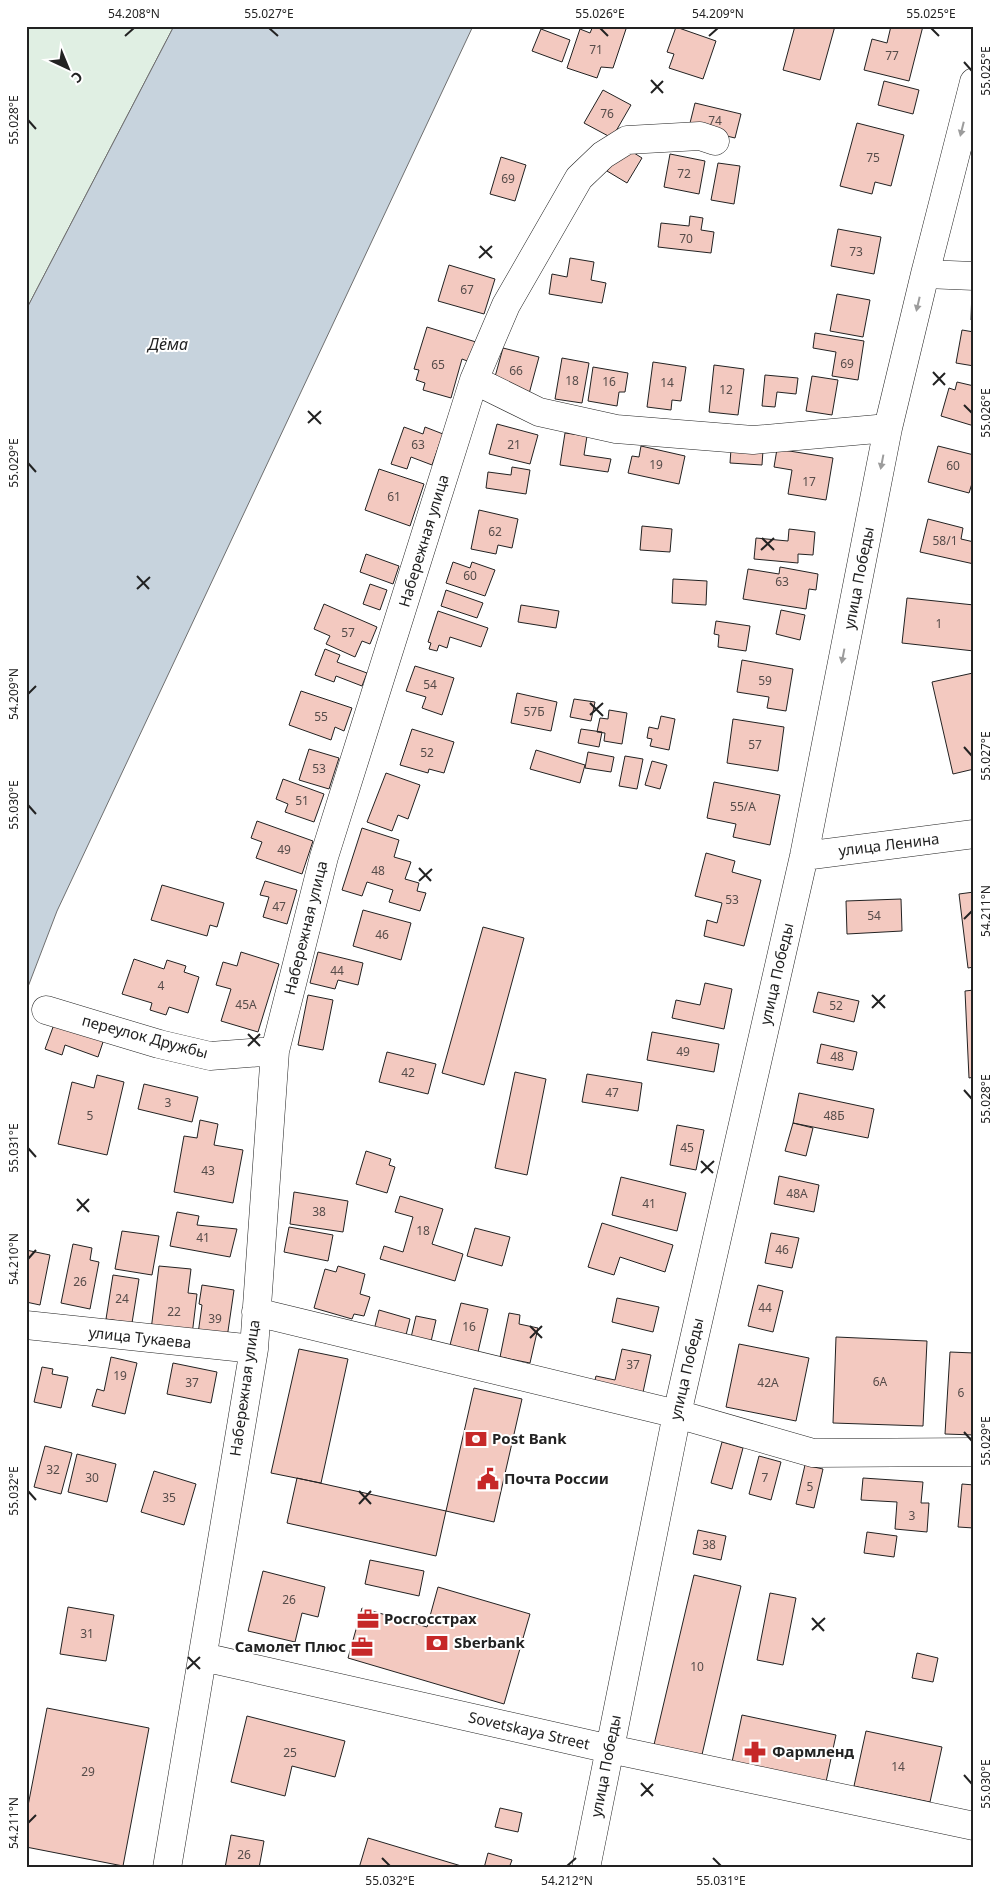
<svg xmlns="http://www.w3.org/2000/svg" width="1000" height="1894" font-family="'Noto Sans',sans-serif">
<style>
.green{fill:#e0efe3;stroke:#6f6f6f}
.water{fill:#c7d3dd;stroke:#6f6f6f}
.building{fill:#f3c9c0;stroke:#222}
.lines{fill:none;stroke-linecap:round;stroke-linejoin:round}
.minor-casing{stroke:#222;stroke-width:29}
.minor{stroke:#fff;stroke-width:28}
.oneway{fill:#9c9c9c}
.ticks{fill:none;stroke:#222;stroke-width:2}
.labels{text-anchor:middle;stroke-width:4;stroke-linejoin:round;paint-order:stroke}
.number-label{font-size:12px;fill:#564c4a}
.street-label{font-size:15px;fill:#222;stroke:#fff}
.poi-label{font-size:15px;font-weight:bold;fill:#222;stroke:#fff;text-anchor:start}
.water-label{font-size:16px;font-style:italic;fill:#222;stroke:#fff}
.neatline{fill:none;stroke:#222;stroke-width:2}
.ticks-label{font-size:12px;text-anchor:middle;fill:#222}
</style>
<rect width="100%" height="100%" fill="#fff"/>
<!-- green -->
<path class="green" d="M 26,26 L 174,26 L 26,310 Z"/>
<!-- water -->
<path class="water" d="M 174,26 L 473,26 L 57,911 L 26,992 L 26,310 Z"/>
<!-- building -->
<path class="building" d="M 593,26 L 627,26 L 613,68 L 601,67 L 597,78 L 567,68 L 580,29 L 590,33 Z
M 795,26 L 835,26 L 820,80 L 783,70 Z
M 891,26 L 923,26 L 909,81 L 864,70 L 872,39 L 887,43 Z
M 676,27 L 716,41 L 703,79 L 669,68 L 674,54 L 667,52 Z
M 541,29 L 570,40 L 562,62 L 532,51 Z
M 884,81 L 919,90 L 913,114 L 878,105 Z
M 603,90 L 631,105 L 612,138 L 584,123 Z
M 695,103 L 741,114 L 735,138 L 689,127 Z
M 857,123 L 904,135 L 891,186 L 875,182 L 872,194 L 840,186 Z
M 623,146 L 642,158 L 627,183 L 607,171 Z
M 670,154 L 705,161 L 699,194 L 664,187 Z
M 501,157 L 526,165 L 515,201 L 490,194 Z
M 718,163 L 740,166 L 734,204 L 711,200 Z
M 690,216 L 703,218 L 701,230 L 714,232 L 711,253 L 658,247 L 661,223 L 689,226 Z
M 838,229 L 881,237 L 874,274 L 831,266 Z
M 570,258 L 594,262 L 591,280 L 606,283 L 602,303 L 549,294 L 552,274 L 567,277 Z
M 449,265 L 495,279 L 484,314 L 438,301 Z
M 972,288 L 974,288 L 974,320 L 971,320 Z
M 837,294 L 870,300 L 863,337 L 830,331 Z
M 427,327 L 476,342 L 470,362 L 462,359 L 451,398 L 423,390 L 425,383 L 416,380 L 419,370 L 414,369 Z
M 962,330 L 974,332 L 974,366 L 956,363 Z
M 815,333 L 864,341 L 858,380 L 832,376 L 836,352 L 813,348 Z
M 503,348 L 539,357 L 529,394 L 493,384 Z
M 562,358 L 589,363 L 582,403 L 555,399 Z
M 653,362 L 686,367 L 681,401 L 672,400 L 671,410 L 647,407 Z
M 714,365 L 744,369 L 738,415 L 709,412 Z
M 593,367 L 628,373 L 625,392 L 619,392 L 617,406 L 588,401 Z
M 765,375 L 798,378 L 796,394 L 777,392 L 775,407 L 762,406 Z
M 812,376 L 838,380 L 832,415 L 806,411 Z
M 957,382 L 974,386 L 974,426 L 941,416 L 949,388 L 955,390 Z
M 497,424 L 538,435 L 530,464 L 489,454 Z
M 404,427 L 423,434 L 425,427 L 443,434 L 432,465 L 411,457 L 407,469 L 391,464 Z
M 565,433 L 587,436 L 584,455 L 611,459 L 608,472 L 560,465 Z
M 641,446 L 685,456 L 679,484 L 628,473 L 632,456 L 639,457 Z
M 938,446 L 974,455 L 974,477 L 969,493 L 928,482 Z
M 731,449 L 763,450 L 762,465 L 730,463 Z
M 777,449 L 833,458 L 826,500 L 788,494 L 792,470 L 774,467 Z
M 512,467 L 530,470 L 526,494 L 486,488 L 488,472 L 511,475 Z
M 379,469 L 424,484 L 410,526 L 365,510 Z
M 479,510 L 518,519 L 512,548 L 498,545 L 496,554 L 471,549 Z
M 928,519 L 963,528 L 961,539 L 974,542 L 974,564 L 920,552 Z
M 642,526 L 672,529 L 670,552 L 640,550 Z
M 789,529 L 815,532 L 813,555 L 798,554 L 798,563 L 754,559 L 756,538 L 788,541 Z
M 366,554 L 399,566 L 393,584 L 360,572 Z
M 453,562 L 470,568 L 472,562 L 495,570 L 485,596 L 446,583 Z
M 780,567 L 818,574 L 816,590 L 809,589 L 806,609 L 743,599 L 748,569 L 779,574 Z
M 673,579 L 707,581 L 706,605 L 672,603 Z
M 370,584 L 387,590 L 380,610 L 363,604 Z
M 446,590 L 483,603 L 477,618 L 441,606 Z
M 907,598 L 974,605 L 974,651 L 902,643 Z
M 324,604 L 377,627 L 370,644 L 362,641 L 355,657 L 326,644 L 330,636 L 314,629 Z
M 521,605 L 559,611 L 556,628 L 518,622 Z
M 781,610 L 805,615 L 800,640 L 776,634 Z
M 438,611 L 488,628 L 481,647 L 450,637 L 447,648 L 439,645 L 437,651 L 429,649 L 431,643 L 428,642 Z
M 716,621 L 750,626 L 746,651 L 718,647 L 719,635 L 714,634 Z
M 325,649 L 340,655 L 337,662 L 367,673 L 362,686 L 336,676 L 334,682 L 315,675 Z
M 742,660 L 793,669 L 786,711 L 767,708 L 769,697 L 737,692 Z
M 415,666 L 454,678 L 442,715 L 422,708 L 426,697 L 406,691 Z
M 973,673 L 974,769 L 953,774 L 932,682 Z
M 301,691 L 352,708 L 344,731 L 335,727 L 331,740 L 289,725 Z
M 517,693 L 557,702 L 551,731 L 511,723 Z
M 574,699 L 595,702 L 591,721 L 570,717 Z
M 609,710 L 627,713 L 622,744 L 604,741 L 605,733 L 597,732 L 600,718 L 608,719 Z
M 661,716 L 675,719 L 669,750 L 650,746 L 652,739 L 647,738 L 649,727 L 658,729 Z
M 733,719 L 784,727 L 778,771 L 727,763 Z
M 412,729 L 454,742 L 444,773 L 429,769 L 428,773 L 400,765 Z
M 581,729 L 602,732 L 599,747 L 578,743 Z
M 309,749 L 339,758 L 329,789 L 299,780 Z
M 536,750 L 585,765 L 580,783 L 530,769 Z
M 588,752 L 614,757 L 611,772 L 585,768 Z
M 625,756 L 643,759 L 637,789 L 619,786 Z
M 652,761 L 667,765 L 660,789 L 645,785 Z
M 386,773 L 420,785 L 408,819 L 398,815 L 392,831 L 367,822 Z
M 283,779 L 324,794 L 314,822 L 285,812 L 288,804 L 276,799 Z
M 714,782 L 780,795 L 770,845 L 733,837 L 736,824 L 707,818 Z
M 257,821 L 313,841 L 302,874 L 256,858 L 262,842 L 251,838 Z
M 362,828 L 399,840 L 394,857 L 411,862 L 405,879 L 419,883 L 417,891 L 426,893 L 420,911 L 389,902 L 393,890 L 367,882 L 362,896 L 342,890 Z
M 706,853 L 735,861 L 732,872 L 761,880 L 744,946 L 704,936 L 707,920 L 717,923 L 722,903 L 695,896 Z
M 265,881 L 297,890 L 287,924 L 263,917 L 269,897 L 260,895 Z
M 162,885 L 224,903 L 217,927 L 210,925 L 207,936 L 151,920 Z
M 974,892 L 974,967 L 968,968 L 959,894 Z
M 901,899 L 902,931 L 847,934 L 846,901 Z
M 363,910 L 411,923 L 401,960 L 353,946 Z
M 483,927 L 524,938 L 484,1085 L 442,1073 Z
M 241,952 L 279,964 L 258,1032 L 221,1021 L 231,989 L 216,985 L 223,962 L 237,966 Z
M 318,952 L 363,963 L 358,985 L 338,980 L 335,989 L 310,983 Z
M 134,959 L 164,969 L 167,960 L 186,966 L 184,972 L 199,977 L 188,1013 L 169,1007 L 166,1015 L 150,1010 L 152,1003 L 122,994 Z
M 705,983 L 732,989 L 724,1029 L 672,1018 L 676,1000 L 700,1005 Z
M 974,990 L 974,1077 L 969,1078 L 965,991 Z
M 818,992 L 859,1001 L 854,1022 L 813,1012 Z
M 308,995 L 333,1000 L 323,1050 L 298,1045 Z
M 56,1019 L 105,1036 L 98,1057 L 65,1045 L 62,1055 L 45,1049 Z
M 652,1032 L 719,1044 L 714,1072 L 647,1060 Z
M 821,1044 L 857,1052 L 853,1070 L 817,1063 Z
M 387,1052 L 436,1064 L 428,1094 L 379,1082 Z
M 515,1072 L 546,1079 L 527,1175 L 495,1168 Z
M 587,1074 L 642,1083 L 638,1111 L 582,1102 Z
M 97,1075 L 124,1082 L 107,1155 L 58,1144 L 72,1082 L 94,1088 Z
M 144,1084 L 198,1097 L 192,1122 L 138,1109 Z
M 799,1093 L 874,1109 L 868,1138 L 793,1123 Z
M 200,1120 L 218,1124 L 214,1145 L 243,1150 L 233,1203 L 174,1192 L 184,1136 L 197,1138 Z
M 793,1123 L 813,1128 L 806,1156 L 785,1151 Z
M 677,1125 L 704,1130 L 696,1170 L 670,1165 Z
M 366,1151 L 391,1159 L 389,1165 L 395,1167 L 387,1193 L 356,1184 Z
M 779,1176 L 819,1185 L 814,1212 L 774,1204 Z
M 621,1177 L 686,1193 L 677,1231 L 612,1215 Z
M 294,1192 L 348,1201 L 343,1232 L 290,1224 Z
M 400,1196 L 443,1209 L 432,1244 L 463,1254 L 455,1281 L 380,1259 L 384,1246 L 403,1252 L 413,1217 L 395,1212 Z
M 177,1212 L 199,1216 L 197,1225 L 237,1229 L 230,1257 L 170,1246 Z
M 602,1223 L 673,1245 L 665,1272 L 620,1257 L 614,1275 L 588,1267 Z
M 289,1227 L 333,1235 L 328,1261 L 284,1252 Z
M 475,1228 L 510,1237 L 502,1266 L 467,1256 Z
M 122,1231 L 159,1236 L 152,1275 L 115,1269 Z
M 771,1233 L 799,1238 L 792,1268 L 765,1263 Z
M 73,1244 L 92,1248 L 90,1260 L 99,1262 L 90,1309 L 61,1303 Z
M 26,1250 L 50,1255 L 40,1305 L 26,1302 Z
M 159,1266 L 191,1269 L 188,1293 L 197,1294 L 192,1335 L 151,1330 Z
M 338,1266 L 365,1274 L 360,1294 L 370,1297 L 364,1316 L 354,1314 L 352,1319 L 314,1308 L 325,1269 L 336,1272 Z
M 113,1275 L 139,1279 L 132,1323 L 106,1319 Z
M 202,1285 L 234,1290 L 227,1338 L 198,1334 L 202,1305 L 199,1304 Z
M 758,1285 L 783,1291 L 773,1332 L 748,1326 Z
M 617,1298 L 659,1307 L 653,1332 L 612,1322 Z
M 461,1303 L 488,1309 L 478,1352 L 450,1345 Z
M 379,1310 L 410,1319 L 405,1339 L 374,1330 Z
M 509,1313 L 520,1315 L 519,1324 L 538,1328 L 530,1363 L 500,1357 Z
M 416,1316 L 436,1320 L 430,1346 L 410,1342 Z
M 836,1337 L 927,1341 L 923,1426 L 833,1423 Z
M 739,1344 L 809,1358 L 796,1421 L 726,1407 Z
M 299,1349 L 348,1359 L 321,1483 L 271,1473 Z
M 622,1349 L 651,1355 L 642,1397 L 593,1388 L 596,1376 L 615,1380 Z
M 950,1352 L 974,1353 L 974,1435 L 945,1434 Z
M 111,1357 L 137,1363 L 125,1414 L 92,1406 L 97,1389 L 104,1391 Z
M 173,1363 L 217,1372 L 211,1403 L 167,1394 Z
M 42,1367 L 53,1369 L 52,1374 L 68,1377 L 61,1408 L 34,1402 Z
M 474,1388 L 522,1399 L 494,1522 L 446,1511 Z
M 722,1442 L 743,1448 L 732,1489 L 711,1483 Z
M 45,1446 L 72,1453 L 61,1494 L 34,1487 Z
M 77,1454 L 116,1464 L 107,1502 L 68,1492 Z
M 759,1456 L 781,1462 L 771,1500 L 749,1494 Z
M 805,1465 L 823,1469 L 814,1508 L 796,1504 Z
M 154,1471 L 196,1484 L 184,1525 L 141,1512 Z
M 297,1478 L 446,1511 L 436,1556 L 287,1523 Z
M 863,1478 L 923,1482 L 921,1503 L 929,1503 L 927,1532 L 895,1529 L 897,1502 L 861,1500 Z
M 962,1484 L 974,1485 L 974,1528 L 958,1527 Z
M 698,1530 L 726,1536 L 721,1560 L 693,1554 Z
M 867,1532 L 897,1536 L 894,1557 L 864,1553 Z
M 370,1560 L 424,1571 L 419,1596 L 365,1584 Z
M 263,1571 L 325,1587 L 318,1617 L 302,1613 L 295,1642 L 248,1631 Z
M 694,1575 L 741,1586 L 701,1759 L 653,1749 Z
M 438,1587 L 530,1614 L 504,1704 L 348,1658 L 362,1608 L 427,1627 Z
M 770,1593 L 796,1598 L 783,1665 L 757,1660 Z
M 68,1607 L 114,1615 L 106,1661 L 60,1654 Z
M 917,1653 L 938,1658 L 933,1682 L 912,1678 Z
M 47,1708 L 149,1728 L 123,1866 L 26,1847 L 26,1816 Z
M 742,1715 L 836,1735 L 826,1782 L 732,1762 Z
M 247,1716 L 345,1741 L 335,1777 L 292,1766 L 285,1796 L 231,1782 Z
M 866,1731 L 942,1747 L 930,1802 L 854,1786 Z
M 500,1808 L 522,1813 L 518,1832 L 495,1827 Z
M 231,1835 L 264,1841 L 259,1868 L 225,1868 Z
M 368,1838 L 468,1868 L 359,1868 Z
M 488,1853 L 512,1860 L 509,1868 L 484,1868 Z"/>
<g class="lines">
<!-- minor casing -->
<g class="minor-casing">
<path id="minor" d="M 925,274 L 974,276
M 474,380 L 539,412 L 616,429 L 753,440 L 888,428
M 804,856 L 974,834
M 46,1010 L 159,1044 L 210,1056 L 275,1051
M 256,1312 L 677,1414 L 813,1453 L 974,1452
M 26,1325 L 254,1349
M 203,1657 L 610,1749 L 974,1826
M 167,1868 L 254,1349 L 275,1051 L 324,857 L 474,380 L 506,305 L 579,178 L 603,155 L 627,140 L 700,136 L 715,141
M 586,1868 L 677,1414 L 804,856 L 888,428 L 925,274 L 974,82"/>
</g>
<!-- minor -->
<use href="#minor" class="minor"/>
</g>
<!-- one-way arrows -->
<defs><path id="oneway-solid" d="M-6-.8H1V-3.2L6.5 0L1 3.2V.8H-6Z" transform="scale(1.25)"/></defs>
<g class="oneway">
<use href="#oneway-solid" transform="translate(962 129) rotate(104)"/>
<use href="#oneway-solid" transform="translate(918 304) rotate(103)"/>
<use href="#oneway-solid" transform="translate(882 462) rotate(101)"/>
<use href="#oneway-solid" transform="translate(843 656) rotate(101)"/>
</g>
<!-- ticks -->
<path class="ticks" d="M 269,28 L 278,36M 600,28 L 608,36M 931,28 L 939,36M 125,36 L 134,28M 709,36 L 718,28M 964,62 L 972,71M 651,80 L 663,93M 651,93 L 663,81M 28,120 L 36,129M 480,246 L 492,258M 479,258 L 492,246M 933,372 L 945,385M 933,385 L 945,373M 964,405 L 972,413M 308,411 L 321,424M 308,423 L 321,411M 28,463 L 36,472M 762,538 L 774,550M 761,550 L 774,538M 137,576 L 149,589M 137,589 L 150,577M 28,694 L 36,686M 590,703 L 603,716M 590,715 L 603,703M 964,747 L 972,756M 28,805 L 36,814M 419,868 L 431,881M 419,881 L 432,869M 964,919 L 972,911M 872,995 L 885,1008M 872,1008 L 885,995M 248,1034 L 260,1046M 248,1046 L 260,1034M 964,1090 L 972,1099M 28,1148 L 36,1157M 701,1161 L 713,1173M 701,1173 L 714,1161M 77,1199 L 89,1212M 77,1211 L 89,1199M 28,1259 L 36,1250M 530,1326 L 542,1338M 530,1338 L 542,1326M 964,1432 L 972,1441M 28,1491 L 36,1500M 359,1491 L 371,1504M 359,1504 L 371,1491M 812,1618 L 824,1631M 812,1630 L 825,1618M 188,1657 L 200,1669M 187,1669 L 200,1657M 964,1775 L 972,1784M 641,1783 L 653,1796M 641,1796 L 653,1784M 28,1823 L 36,1815M 382,1858 L 390,1866M 713,1858 L 721,1866M 567,1866 L 576,1858"/>
<!-- icons -->
<defs>
<g id="bank-bare" transform="scale(1.725)"><path d="M-6-4H6V4H-6ZM0-2.3a2.3 2.3 0 1 0 0 4.6a2.3 2.3 0 1 0 0-4.6Z" fill="#c62828" stroke="#fff" stroke-width="2.5" paint-order="stroke"/></g>
<g id="civic-bare" transform="scale(1.725)"><path d="M-.6-6.5H3V-4.5H.6V-3L4-1V1h2V6H-6V1h2V-1L-.6-3ZM-1.2 2.5V6h2.4V2.5Z" fill="#c62828" stroke="#fff" stroke-width="2.5" paint-order="stroke"/></g>
<g id="office-bare" transform="scale(1.725)"><path d="M-6-3h4V-5.5h4V-3h4V5H-6ZM-1-4.5V-3h2v-1.5ZM-6 0V1H6V0Z" fill="#c62828" stroke="#fff" stroke-width="2.5" paint-order="stroke"/></g>
<g id="pharmacy-bare" transform="scale(1.725)"><path d="M-2-6h4v4h4v4h-4v4h-4v-4h-4v-4h4Z" fill="#c62828" stroke="#fff" stroke-width="2.5" paint-order="stroke"/></g>
</defs>
<g fill-rule="evenodd">
<use href="#bank-bare" x="476" y="1439"/>
<use href="#civic-bare" x="488" y="1479"/>
<use href="#office-bare" x="368" y="1619"/>
<use href="#bank-bare" x="437" y="1643"/>
<use href="#office-bare" x="362" y="1647"/>
<use href="#pharmacy-bare" x="755" y="1752"/>
</g>
<g class="labels">
<!-- number labels -->
<g class="number-label">
<text x="596" y="54">71</text>
<text x="892" y="60">77</text>
<text x="607" y="118">76</text>
<text x="715" y="125">74</text>
<text x="873" y="162">75</text>
<text x="684" y="178">72</text>
<text x="508" y="183">69</text>
<text x="686" y="243">70</text>
<text x="856" y="256">73</text>
<text x="467" y="294">67</text>
<text x="847" y="368">69</text>
<text x="438" y="369">65</text>
<text x="516" y="375">66</text>
<text x="572" y="385">18</text>
<text x="609" y="386">16</text>
<text x="667" y="387">14</text>
<text x="726" y="394">12</text>
<text x="418" y="449">63</text>
<text x="514" y="449">21</text>
<text x="656" y="469">19</text>
<text x="953" y="470">60</text>
<text x="809" y="486">17</text>
<text x="394" y="501">61</text>
<text x="495" y="536">62</text>
<text x="945" y="545">58/1</text>
<text x="470" y="580">60</text>
<text x="782" y="586">63</text>
<text x="939" y="628">1</text>
<text x="348" y="637">57</text>
<text x="765" y="685">59</text>
<text x="430" y="689">54</text>
<text x="534" y="716">57Б</text>
<text x="321" y="721">55</text>
<text x="755" y="749">57</text>
<text x="427" y="757">52</text>
<text x="319" y="773">53</text>
<text x="302" y="805">51</text>
<text x="743" y="811">55/А</text>
<text x="284" y="854">49</text>
<text x="378" y="875">48</text>
<text x="732" y="904">53</text>
<text x="279" y="911">47</text>
<text x="874" y="920">54</text>
<text x="382" y="939">46</text>
<text x="337" y="975">44</text>
<text x="161" y="990">4</text>
<text x="246" y="1009">45А</text>
<text x="836" y="1010">52</text>
<text x="683" y="1056">49</text>
<text x="837" y="1061">48</text>
<text x="408" y="1077">42</text>
<text x="612" y="1097">47</text>
<text x="168" y="1107">3</text>
<text x="90" y="1120">5</text>
<text x="834" y="1120">48Б</text>
<text x="687" y="1152">45</text>
<text x="208" y="1175">43</text>
<text x="797" y="1198">48А</text>
<text x="649" y="1208">41</text>
<text x="319" y="1216">38</text>
<text x="423" y="1235">18</text>
<text x="203" y="1242">41</text>
<text x="782" y="1254">46</text>
<text x="80" y="1286">26</text>
<text x="122" y="1303">24</text>
<text x="765" y="1312">44</text>
<text x="174" y="1316">22</text>
<text x="215" y="1323">39</text>
<text x="469" y="1331">16</text>
<text x="633" y="1369">37</text>
<text x="120" y="1380">19</text>
<text x="880" y="1386">6А</text>
<text x="192" y="1387">37</text>
<text x="768" y="1387">42А</text>
<text x="961" y="1397">6</text>
<text x="53" y="1474">32</text>
<text x="92" y="1482">30</text>
<text x="765" y="1482">7</text>
<text x="810" y="1491">5</text>
<text x="169" y="1502">35</text>
<text x="912" y="1520">3</text>
<text x="709" y="1549">38</text>
<text x="289" y="1604">26</text>
<text x="87" y="1638">31</text>
<text x="697" y="1671">10</text>
<text x="290" y="1757">25</text>
<text x="898" y="1771">14</text>
<text x="88" y="1776">29</text>
<text x="244" y="1859">26</text>
</g>
<!-- street labels -->
<g class="street-label">
<text transform="translate(424 541) rotate(-73)" y="5">Набережная улица</text>
<text transform="translate(859 578) rotate(-79)" y="5">улица Победы</text>
<text transform="translate(889 845) rotate(-7)" y="5">улица Ленина</text>
<text transform="translate(306 928) rotate(-76)" y="5">Набережная улица</text>
<text transform="translate(777 974) rotate(-77)" y="5">улица Победы</text>
<text transform="translate(145 1037) rotate(15)" y="5">переулок Дружбы</text>
<text transform="translate(140 1338) rotate(6)" y="5">улица Тукаева</text>
<text transform="translate(687 1369) rotate(-77)" y="5">улица Победы</text>
<text transform="translate(245 1388) rotate(-82)" y="5">Набережная улица</text>
<text transform="translate(529 1731) rotate(13)" y="5">Sovetskaya Street</text>
<text transform="translate(606 1766) rotate(-79)" y="5">улица Победы</text>
</g>
<!-- poi labels -->
<g class="poi-label">
<text x="492" y="1444">Post Bank</text>
<text x="504" y="1484">Почта России</text>
<text x="384" y="1624">Росгосстрах</text>
<text x="454" y="1648">Sberbank</text>
<text x="346" y="1652" text-anchor="end">Самолет Плюс</text>
<text x="772" y="1757">Фармленд</text>
</g>
<!-- water labels -->
<g class="water-label">
<text x="168" y="350">Дёма</text>
</g>
</g>
<!-- border -->
<rect width="1000" height="1894" fill="none" stroke="#ffffff" stroke-width="55"/>
<!-- north arrow -->
<g transform="translate(68 68) rotate(136)" stroke="#ffffff" stroke-width="4" paint-order="stroke">
<path d="M0-4L9 19L0 12L-9 19Z" fill="#222222"/>
<text y="-8" font-size="14" font-weight="bold" text-anchor="middle" fill="#222222">С</text>
</g>
<rect x="28" y="28" width="944" height="1838" class="neatline"/>
<g class="ticks-label">
<text x="134" y="18">54.208°N</text>
<text x="269" y="18">55.027°E</text>
<text x="600" y="18">55.026°E</text>
<text x="718" y="18">54.209°N</text>
<text x="931" y="18">55.025°E</text>
<text transform="translate(986 71) rotate(-90)" y="4">55.025°E</text>
<text transform="translate(14 120) rotate(-90)" y="4">55.028°E</text>
<text transform="translate(986 413) rotate(-90)" y="4">55.026°E</text>
<text transform="translate(14 463) rotate(-90)" y="4">55.029°E</text>
<text transform="translate(14 694) rotate(-90)" y="4">54.209°N</text>
<text transform="translate(986 756) rotate(-90)" y="4">55.027°E</text>
<text transform="translate(14 805) rotate(-90)" y="4">55.030°E</text>
<text transform="translate(986 911) rotate(-90)" y="4">54.211°N</text>
<text transform="translate(986 1099) rotate(-90)" y="4">55.028°E</text>
<text transform="translate(14 1148) rotate(-90)" y="4">55.031°E</text>
<text transform="translate(14 1259) rotate(-90)" y="4">54.210°N</text>
<text transform="translate(986 1441) rotate(-90)" y="4">55.029°E</text>
<text transform="translate(14 1491) rotate(-90)" y="4">55.032°E</text>
<text transform="translate(986 1784) rotate(-90)" y="4">55.030°E</text>
<text transform="translate(14 1823) rotate(-90)" y="4">54.211°N</text>
<text x="390" y="1885">55.032°E</text>
<text x="567" y="1885">54.212°N</text>
<text x="721" y="1885">55.031°E</text>
</g>
</svg>
